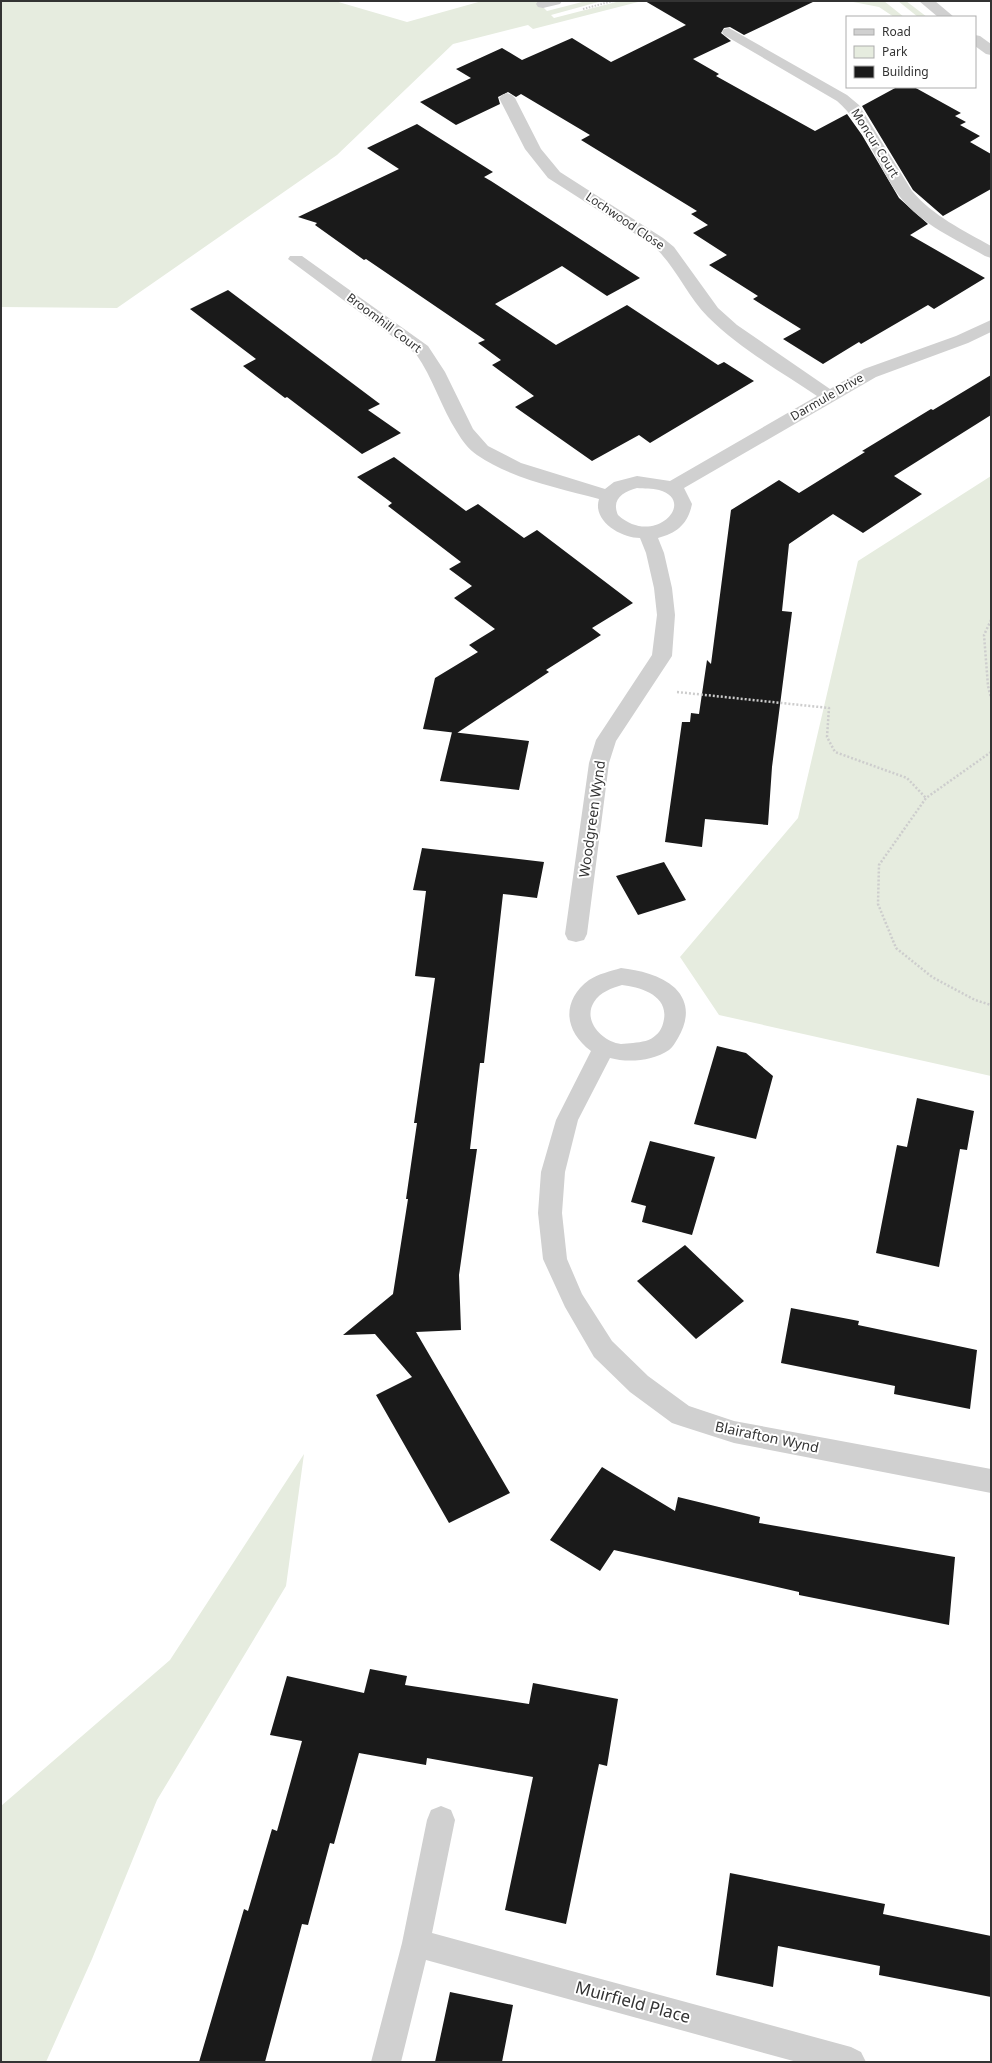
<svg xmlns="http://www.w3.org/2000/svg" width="992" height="2063" font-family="'Noto Sans',sans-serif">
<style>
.green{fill:#e6ecdf}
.building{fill:#1a1a1a}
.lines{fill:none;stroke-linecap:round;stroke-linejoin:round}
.path-far1{stroke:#cdcdcd;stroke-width:2;stroke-dasharray:1.5 1.5;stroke-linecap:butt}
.path{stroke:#cdcdcd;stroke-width:2.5;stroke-dasharray:2 2;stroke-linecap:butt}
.minor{fill:#d0d0d0;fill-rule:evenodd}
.tertiary{fill:#d0d0d0;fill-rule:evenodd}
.labels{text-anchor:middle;stroke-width:4;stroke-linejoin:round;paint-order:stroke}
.far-street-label{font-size:12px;fill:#333;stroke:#fff}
.street-label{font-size:14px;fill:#333;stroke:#fff}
.near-street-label{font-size:17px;fill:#333;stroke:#fff}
</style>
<rect width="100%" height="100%" fill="#fff"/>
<!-- green -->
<path class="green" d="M 1,1 L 335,1 L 407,22 L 482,1 L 537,1 L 547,11 L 586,1 L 602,1 L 551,15 L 554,18 L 620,1 L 642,1 L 533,29 L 528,25 L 453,44 L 337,155 L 117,308 L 1,307 Z
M 848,1 L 884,1 L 904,17 L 894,17 L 879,7 Z
M 898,1 L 906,1 L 927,17 L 918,17 Z
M 991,476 L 991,1076 L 719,1015 L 680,957 L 798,818 L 858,561 Z
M 304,1454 L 286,1586 L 157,1800 L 92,1959 L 46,2062 L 1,2062 L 1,1806 L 170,1660 Z"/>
<!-- building -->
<path class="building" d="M 645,1 L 815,1 L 744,35 L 730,27 L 724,28 L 721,33 L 731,41 L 693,59 L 719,74 L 716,76 L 815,131 L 847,114 L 862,135 L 899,198 L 928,224 L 910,235 L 985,278 L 934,309 L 928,305 L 861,344 L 859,342 L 823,364 L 783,339 L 801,329 L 753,299 L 758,296 L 709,265 L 727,255 L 693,233 L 708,225 L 691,214 L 697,211 L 581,140 L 590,135 L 521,94 L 516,97 L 508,92 L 498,97 L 500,104 L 456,125 L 420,102 L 471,78 L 456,69 L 502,48 L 522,60 L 572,38 L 611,62 L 686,25 Z
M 897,87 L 914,87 L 961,113 L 955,116 L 966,122 L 960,125 L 980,136 L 970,142 L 991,154 L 991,189 L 943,216 L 913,190 L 862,106 Z
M 417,124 L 493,172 L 484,177 L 491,181 L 640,278 L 607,296 L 562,266 L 495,304 L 556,345 L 627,305 L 718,365 L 724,362 L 754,381 L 650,443 L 639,435 L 592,461 L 515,407 L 534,396 L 492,365 L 501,360 L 478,343 L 485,340 L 366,259 L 364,260 L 315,225 L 317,223 L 298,217 L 399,169 L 367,148 Z
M 228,290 L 380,404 L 368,410 L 401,433 L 362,454 L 287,397 L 285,398 L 243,366 L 256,359 L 190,309 Z
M 991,375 L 991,415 L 894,476 L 922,494 L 863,533 L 833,514 L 789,544 L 782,611 L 792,612 L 772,767 L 768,825 L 705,819 L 702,847 L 665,842 L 682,722 L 690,722 L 691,713 L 699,714 L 707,660 L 711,664 L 731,510 L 779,480 L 799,493 L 865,452 L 862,451 L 931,409 L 933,410 Z
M 394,457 L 466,511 L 478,504 L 524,538 L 537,530 L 633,603 L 592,628 L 601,635 L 546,670 L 549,672 L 457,733 L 423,729 L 435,678 L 478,652 L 469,645 L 495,629 L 454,598 L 472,586 L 449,569 L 461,562 L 388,506 L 392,503 L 357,477 Z
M 452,732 L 529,741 L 519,790 L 440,781 Z
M 422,848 L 544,862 L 537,898 L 503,894 L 484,1063 L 480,1063 L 470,1149 L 477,1149 L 459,1275 L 461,1330 L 416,1332 L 510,1493 L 449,1523 L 376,1395 L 412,1377 L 375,1334 L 343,1335 L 393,1294 L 408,1199 L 406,1199 L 417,1123 L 414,1123 L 435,978 L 415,976 L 426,891 L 413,890 Z
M 664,862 L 686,900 L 638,915 L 616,876 Z
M 717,1046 L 746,1053 L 773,1076 L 756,1139 L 694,1124 Z
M 917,1098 L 974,1111 L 967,1150 L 960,1149 L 939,1267 L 876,1253 L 897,1145 L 907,1147 Z
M 650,1141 L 715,1157 L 692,1235 L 642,1222 L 646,1206 L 631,1202 Z
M 685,1245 L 744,1301 L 696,1339 L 637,1281 Z
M 791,1308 L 859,1321 L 858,1325 L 977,1350 L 970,1409 L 894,1394 L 895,1386 L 781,1363 Z
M 602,1467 L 675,1511 L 678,1497 L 760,1517 L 759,1523 L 955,1557 L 949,1625 L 799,1595 L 799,1592 L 614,1550 L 600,1571 L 550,1540 Z
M 370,1669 L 407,1676 L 405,1685 L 529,1704 L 533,1683 L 618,1699 L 607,1766 L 599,1764 L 566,1924 L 505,1910 L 533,1777 L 427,1758 L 426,1765 L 359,1753 L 334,1844 L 330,1843 L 308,1925 L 302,1924 L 265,2062 L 199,2062 L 244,1909 L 248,1911 L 272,1829 L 277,1831 L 302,1741 L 270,1735 L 287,1676 L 364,1693 Z
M 730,1873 L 885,1904 L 883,1914 L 991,1936 L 991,1997 L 879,1975 L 880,1966 L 778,1946 L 773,1987 L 716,1975 Z
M 450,1992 L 513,2005 L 502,2062 L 435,2062 Z"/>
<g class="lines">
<!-- path-far1 -->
<path class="path-far1" d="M 583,9 L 613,1"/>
<!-- path -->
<path class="path" d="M 991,620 L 984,635 L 988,686 L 991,698
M 677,692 L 829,708 L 827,737 L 835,752 L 907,778 L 926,798
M 991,752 L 926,798 L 879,865 L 878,904 L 896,948 L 932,977 L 975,1000 L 991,1005"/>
<!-- minor -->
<path class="minor" d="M 538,1 L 562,1 L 560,4 L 543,8 L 538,7 L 536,4 Z
M 729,28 L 847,95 L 859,105 L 912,191 C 933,216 963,230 991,246 L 991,258 L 985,256 C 956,239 922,225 900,197 C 878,168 865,125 837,101 L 724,35 L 722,32 L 724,29 Z
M 507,93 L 512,95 L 515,98 L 541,149 L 560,172 L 663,238 L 674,247 L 718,308 L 737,325 L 830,389 L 864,369 L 956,336 L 991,320 L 991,332 L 968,343 L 876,377 L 684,488 L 692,504 C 688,524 677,533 658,538 L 664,553 L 672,588 L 675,615 L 672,656 L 616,741 L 609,763 L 587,934 L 584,940 L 576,942 L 568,940 L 565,934 L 589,763 L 596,740 L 652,655 L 657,615 L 654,588 L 646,553 L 640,538 C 621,538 592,521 599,499 C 559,488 512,479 477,455 C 468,449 462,440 457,432 C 441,407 433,378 416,354 L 288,259 L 290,256 L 302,256 L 428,346 L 445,372 L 473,429 L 488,446 L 521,463 L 605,489 L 614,482 L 637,476 L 670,481 L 817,396 C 780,371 739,348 708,317 C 686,295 675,264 651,244 L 548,178 L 525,149 L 499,98 L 502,95 ZM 637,488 C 644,489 652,488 659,490 C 698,501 654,548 618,515 C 611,499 623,492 637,488 Z
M 621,968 C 639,970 661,975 675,988 C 690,1003 688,1021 678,1038 C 675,1043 673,1047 669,1050 C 653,1061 628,1063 610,1058 L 578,1120 L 565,1172 L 562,1213 L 567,1259 L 582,1294 L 612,1341 L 648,1376 L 689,1406 L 734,1421 L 991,1469 L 991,1493 L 734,1443 L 681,1426 L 672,1423 L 630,1392 L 594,1357 L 565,1307 L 543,1259 L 538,1213 L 541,1172 L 556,1120 L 591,1051 C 564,1031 561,1001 589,980 C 598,974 611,971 621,968 ZM 622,985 C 640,987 668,995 664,1019 C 663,1025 661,1031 656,1035 C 650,1041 642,1042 633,1043 C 629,1043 625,1044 621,1044 C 603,1042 582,1021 594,1002 C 600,992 612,988 622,985 Z
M 441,1806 L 451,1810 L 455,1820 L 432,1933 L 851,2047 L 861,2052 L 866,2062 L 797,2062 L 426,1960 L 401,2062 L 371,2062 L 402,1943 L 427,1820 L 431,1810 Z"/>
<!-- tertiary -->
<path class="tertiary" d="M 919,1 L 935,1 L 954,17 L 938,17 Z
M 975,35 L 980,36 L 991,44 L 991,55 L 986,54 L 975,46 Z"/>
</g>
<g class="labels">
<!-- far-street labels -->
<g class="far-street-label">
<text transform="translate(875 143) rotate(58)" y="4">Moncur Court</text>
<text transform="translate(625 221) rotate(34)" y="4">Lochwood Close</text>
<text transform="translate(384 323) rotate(37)" y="4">Broomhill Court</text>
<text transform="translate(827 397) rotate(-30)" y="4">Darmule Drive</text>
</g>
<!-- street labels -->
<g class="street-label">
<text transform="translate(592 819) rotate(-82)" y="5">Woodgreen Wynd</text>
<text transform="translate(767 1437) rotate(12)" y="5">Blairafton Wynd</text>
</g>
<!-- near-street labels -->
<g class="near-street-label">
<text transform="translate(633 2002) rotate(15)" y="6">Muirfield Place</text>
</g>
</g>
<!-- border -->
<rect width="992" height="2063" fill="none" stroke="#333333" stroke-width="4"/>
<!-- legend -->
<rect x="846" y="16" width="130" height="72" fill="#ffffff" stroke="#adadad"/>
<rect x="854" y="29" width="20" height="6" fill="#d0d0d0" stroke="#adadad"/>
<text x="882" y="36" font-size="12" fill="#333333">Road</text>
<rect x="854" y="46" width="20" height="12" fill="#e6ecdf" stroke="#adadad"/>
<text x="882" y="56" font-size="12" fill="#333333">Park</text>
<rect x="854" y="66" width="20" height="12" fill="#1a1a1a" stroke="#adadad"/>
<text x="882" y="76" font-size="12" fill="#333333">Building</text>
</svg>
